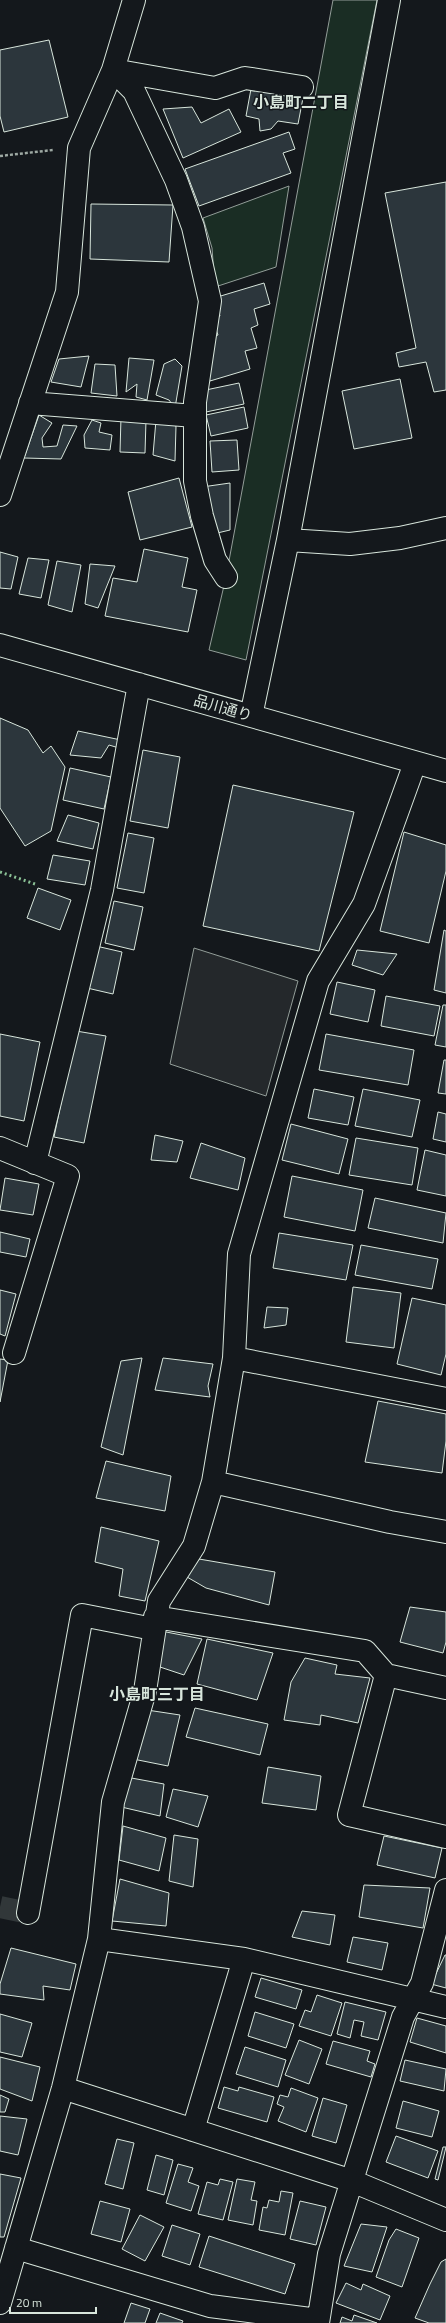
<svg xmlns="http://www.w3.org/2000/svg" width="446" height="2323" font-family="'Titillium Web','Noto Sans JP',sans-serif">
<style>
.green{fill:#1a2d24;stroke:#939e99}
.parking{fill:#24282b;stroke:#939e99}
.building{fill:#2c363c;stroke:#d8e6dc}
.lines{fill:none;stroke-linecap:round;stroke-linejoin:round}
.minor-tunnel{stroke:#313739;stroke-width:22;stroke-dasharray:22 11;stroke-linecap:butt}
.minor-casing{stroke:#d8e6dc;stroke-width:24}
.path{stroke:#9da8a2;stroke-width:2.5;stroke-dasharray:3 2;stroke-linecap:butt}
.minor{stroke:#14181c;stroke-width:22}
.hedge{stroke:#8ac095;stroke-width:3;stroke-dasharray:2 3;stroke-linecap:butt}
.labels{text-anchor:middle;stroke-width:3;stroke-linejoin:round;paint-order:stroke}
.street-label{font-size:15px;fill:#d8e6dc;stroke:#14181c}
.neighbourhood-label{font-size:16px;font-weight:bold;fill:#d8e6dc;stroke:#14181c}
</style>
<rect width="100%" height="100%" fill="#14181c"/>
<!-- green -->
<path class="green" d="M 333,0 L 377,0 L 246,660 L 209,650 L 226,577 Z
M 289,186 L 276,267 L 215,287 L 212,248 L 203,218 Z"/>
<!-- parking -->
<path class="parking" d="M 194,948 L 298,981 L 266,1096 L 170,1064 Z"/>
<!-- building -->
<path class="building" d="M 49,40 L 68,117 L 4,132 L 0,116 L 0,50 Z
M 251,89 L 303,98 L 298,124 L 278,121 L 271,129 L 260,131 L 259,119 L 246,116 Z
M 192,107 L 201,123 L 229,109 L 241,132 L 183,158 L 163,109 Z
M 289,132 L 295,149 L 283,153 L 291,173 L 199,206 L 185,169 Z
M 446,182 L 446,390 L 434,392 L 426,362 L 399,367 L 396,353 L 416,348 L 385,193 Z
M 91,204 L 173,205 L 169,262 L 90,259 Z
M 264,283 L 270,304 L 254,309 L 258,325 L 251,328 L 257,348 L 245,351 L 250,369 L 210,381 L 203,360 L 206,339 L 218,335 L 212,318 L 220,316 L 214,298 Z
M 89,356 L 81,387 L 51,382 L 59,359 Z
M 129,358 L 154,360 L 147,400 L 136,397 L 137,384 L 126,392 Z
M 175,359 L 182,366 L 175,408 L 169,400 L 156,395 L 164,364 Z
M 95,364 L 115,365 L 117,396 L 91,393 Z
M 400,379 L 412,438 L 354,449 L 342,391 Z
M 239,383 L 244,404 L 206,412 L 201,391 Z
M 244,407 L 248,428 L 211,436 L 206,415 Z
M 39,415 L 52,423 L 42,438 L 43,447 L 57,446 L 63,425 L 77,426 L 61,459 L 24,458 Z
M 121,417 L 146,420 L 145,453 L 120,452 Z
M 92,420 L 101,423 L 99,432 L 112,435 L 110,450 L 85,448 L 84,435 Z
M 156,420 L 176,426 L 175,461 L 153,455 Z
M 237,440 L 239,470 L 212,472 L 210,441 Z
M 179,478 L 192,527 L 140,540 L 128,492 Z
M 230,483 L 230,530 L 213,534 L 202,487 Z
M 144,549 L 188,558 L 182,587 L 197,590 L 188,632 L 105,616 L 113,578 L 137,582 Z
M 0,552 L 18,557 L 11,589 L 0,588 Z
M 28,558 L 49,560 L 41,598 L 19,594 Z
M 57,561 L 81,565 L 72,612 L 48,605 Z
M 90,564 L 115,566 L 98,608 L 85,604 Z
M 0,718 L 28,730 L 43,753 L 51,746 L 65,767 L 51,831 L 25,846 L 0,808 Z
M 78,731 L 121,740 L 119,748 L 109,745 L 101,758 L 70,755 Z
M 143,750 L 180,757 L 168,828 L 130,821 Z
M 70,768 L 111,777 L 104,809 L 63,800 Z
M 233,785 L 354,812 L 319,951 L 203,926 Z
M 68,815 L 99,823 L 93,849 L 57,841 Z
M 404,832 L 446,845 L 446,871 L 429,943 L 380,931 Z
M 128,833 L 154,838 L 144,893 L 117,888 Z
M 53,855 L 90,861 L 85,885 L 47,879 Z
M 38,888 L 71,900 L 60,930 L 27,918 Z
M 114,901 L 143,907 L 134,950 L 105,943 Z
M 444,930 L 446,931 L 446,993 L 434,990 Z
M 96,946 L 122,952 L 113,994 L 87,988 Z
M 357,950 L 397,954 L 383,975 L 352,965 Z
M 337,982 L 375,990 L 368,1022 L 330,1014 Z
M 386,996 L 440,1006 L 434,1036 L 381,1026 Z
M 443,1005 L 446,1005 L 446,1047 L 435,1045 Z
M 76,1031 L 106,1036 L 84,1143 L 54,1137 Z
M 0,1034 L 40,1042 L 24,1121 L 0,1116 Z
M 326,1034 L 414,1050 L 408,1085 L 319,1070 Z
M 444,1060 L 446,1060 L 446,1094 L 438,1093 Z
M 314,1089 L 354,1097 L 348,1125 L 308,1118 Z
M 363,1089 L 420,1100 L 412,1137 L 355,1126 Z
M 438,1112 L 446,1114 L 446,1142 L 433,1139 Z
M 291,1124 L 348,1139 L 339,1174 L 282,1160 Z
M 155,1135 L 183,1141 L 177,1162 L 151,1160 Z
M 356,1138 L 418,1148 L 412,1185 L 349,1175 Z
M 201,1143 L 245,1158 L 238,1190 L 190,1178 Z
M 425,1150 L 446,1155 L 446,1196 L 417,1190 Z
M 292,1176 L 363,1190 L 355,1231 L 284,1217 Z
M 5,1178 L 39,1184 L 33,1215 L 0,1210 Z
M 375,1198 L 446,1213 L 443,1243 L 368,1228 Z
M 0,1232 L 30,1239 L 26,1257 L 0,1252 Z
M 279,1233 L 353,1245 L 346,1280 L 273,1268 Z
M 361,1245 L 438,1259 L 432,1289 L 355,1275 Z
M 353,1287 L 401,1293 L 394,1348 L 346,1342 Z
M 0,1290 L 16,1294 L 5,1336 L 0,1334 Z
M 412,1298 L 446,1305 L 446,1354 L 441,1375 L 397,1364 Z
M 267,1307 L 288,1308 L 286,1325 L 264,1328 Z
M 142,1358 L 123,1455 L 101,1447 L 121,1361 Z
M 163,1358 L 213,1364 L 208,1386 L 210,1397 L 155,1390 Z
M 0,1359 L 8,1360 L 0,1402 Z
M 378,1401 L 446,1414 L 446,1441 L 442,1473 L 365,1462 Z
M 106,1461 L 171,1476 L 165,1511 L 96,1498 Z
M 101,1527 L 159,1541 L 145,1601 L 119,1596 L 123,1569 L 95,1562 Z
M 199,1559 L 275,1572 L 269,1605 L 206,1588 L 187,1577 Z
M 410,1607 L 446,1612 L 446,1642 L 443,1653 L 400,1642 Z
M 156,1630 L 202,1639 L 184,1675 L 151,1664 Z
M 207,1639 L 273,1653 L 257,1700 L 197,1684 Z
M 305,1658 L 337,1665 L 335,1674 L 370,1678 L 358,1723 L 321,1715 L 320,1725 L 284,1720 L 291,1682 Z
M 195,1708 L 268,1724 L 260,1755 L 186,1737 Z
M 147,1710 L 180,1715 L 168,1766 L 133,1759 Z
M 268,1767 L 321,1776 L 316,1810 L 262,1803 Z
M 126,1777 L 164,1784 L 160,1816 L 117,1806 Z
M 173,1789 L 208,1796 L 198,1827 L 166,1817 Z
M 123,1826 L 166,1838 L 159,1871 L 119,1860 Z
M 174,1835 L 198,1839 L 193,1887 L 169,1881 Z
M 384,1836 L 442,1848 L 435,1878 L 377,1865 Z
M 120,1879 L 169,1893 L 166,1926 L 112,1921 Z
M 364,1885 L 430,1888 L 423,1928 L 359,1917 Z
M 302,1911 L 335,1915 L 330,1945 L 292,1937 Z
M 353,1937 L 388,1943 L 382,1970 L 347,1962 Z
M 11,1948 L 76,1964 L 70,1990 L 43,1986 L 44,2000 L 0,1994 L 0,1984 Z
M 445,1955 L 446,1955 L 446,1988 L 431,1984 Z
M 261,1978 L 302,1990 L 296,2009 L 255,1997 Z
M 317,1995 L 342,2003 L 331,2036 L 299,2026 L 305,2010 L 311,2012 Z
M 345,2002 L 386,2012 L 378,2040 L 361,2036 L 364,2022 L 354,2020 L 350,2038 L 337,2034 Z
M 255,2012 L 294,2024 L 286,2048 L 248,2036 Z
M 0,2014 L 32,2023 L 22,2057 L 0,2052 Z
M 417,2018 L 446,2026 L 446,2053 L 410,2042 Z
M 299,2040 L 322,2049 L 309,2084 L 285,2075 Z
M 333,2041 L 370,2051 L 367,2061 L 375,2064 L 371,2077 L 326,2064 Z
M 245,2047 L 286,2060 L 278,2087 L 236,2074 Z
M 0,2057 L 40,2067 L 32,2101 L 0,2089 Z
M 405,2060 L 446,2069 L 444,2091 L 400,2081 Z
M 224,2087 L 238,2091 L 239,2087 L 274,2097 L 267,2122 L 218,2108 Z
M 291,2088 L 318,2098 L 306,2132 L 278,2121 L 284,2107 L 277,2104 L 280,2095 L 288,2097 Z
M 0,2095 L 9,2099 L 5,2112 L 0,2112 Z
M 323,2098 L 347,2105 L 336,2143 L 312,2136 Z
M 403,2101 L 439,2111 L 432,2137 L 396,2128 Z
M 0,2116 L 27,2119 L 18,2155 L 0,2151 Z
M 396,2136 L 438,2151 L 428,2178 L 386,2162 Z
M 117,2139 L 134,2143 L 123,2189 L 105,2184 Z
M 443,2147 L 446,2147 L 438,2180 L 435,2179 Z
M 156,2155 L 173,2160 L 164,2195 L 147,2190 Z
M 178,2164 L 193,2168 L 188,2182 L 199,2186 L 191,2211 L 166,2203 Z
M 0,2174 L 21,2178 L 4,2237 L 0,2237 Z
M 220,2179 L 233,2182 L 223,2220 L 198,2214 L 207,2182 L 218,2185 Z
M 237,2179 L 255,2182 L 251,2200 L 257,2201 L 253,2225 L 228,2220 Z
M 281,2191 L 293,2193 L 285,2235 L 259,2230 L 263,2207 L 267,2208 L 269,2200 L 279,2202 Z
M 100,2201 L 130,2209 L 121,2242 L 91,2234 Z
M 300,2201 L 326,2207 L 316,2245 L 290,2239 Z
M 140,2215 L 164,2227 L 145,2261 L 122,2249 Z
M 361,2224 L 387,2227 L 372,2272 L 344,2266 Z
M 172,2225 L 200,2234 L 190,2265 L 162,2256 Z
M 396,2229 L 419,2238 L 402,2287 L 376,2277 L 389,2240 Z
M 209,2236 L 295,2264 L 285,2294 L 199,2267 Z
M 446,2259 L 446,2323 L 429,2323 L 415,2318 L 430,2284 L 441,2262 Z
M 346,2283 L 361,2290 L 363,2284 L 390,2296 L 380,2320 L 336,2303 Z
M 131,2303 L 150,2309 L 145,2323 L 124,2323 Z
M 160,2313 L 183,2321 L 182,2323 L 156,2323 Z
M 354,2315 L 377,2323 L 340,2323 L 342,2317 L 352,2321 Z"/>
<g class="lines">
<!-- minor-tunnel -->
<path class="minor-tunnel" d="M 0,1907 L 28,1913"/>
<!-- minor casing -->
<g class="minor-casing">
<path id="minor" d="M 113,70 L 134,91 L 176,180 L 193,227 L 210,301 L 195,402 L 195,481 L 202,516 L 215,560 L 226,577
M 113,70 L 215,88 L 245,78 L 302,87
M 30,403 L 195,416
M 0,495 L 67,292 L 79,148 L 113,70 L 134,0
M 288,540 L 350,544 L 400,538 L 446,528
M 0,645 L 446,771
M 251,716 L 288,540 L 389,0
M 0,1148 L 68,1176 L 14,1353
M 35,1163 L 102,890 L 139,684
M 234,1358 L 446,1399
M 213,1482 L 390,1522 L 446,1532
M 155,1617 L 365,1651 L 386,1675 L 446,1688
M 386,1675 L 349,1815 L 446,1837
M 28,1913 L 82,1615 L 153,1629
M 99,1939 L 244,1959 L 446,2007
M 63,2088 L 352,2181 L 446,2220
M 193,2130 L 244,1959
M 16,2248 L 210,2306 L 318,2320
M 0,2303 L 63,2088 L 99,1939 L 113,1802 L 145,1691 L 159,1601 L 194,1546 L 213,1482 L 234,1358 L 239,1254 L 318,981 L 364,904 L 415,763
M 318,2323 L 329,2254 L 403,2017 L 422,1983 L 446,1890"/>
</g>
<!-- path -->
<path class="path" d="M 0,156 L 53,150"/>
<!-- minor -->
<use href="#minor" class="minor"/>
<!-- hedge -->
<path class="hedge" d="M 0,872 L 35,884"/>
</g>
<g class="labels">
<!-- street labels -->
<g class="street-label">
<text transform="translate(223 708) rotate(16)" y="5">品川通り</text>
</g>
<!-- neighbourhood labels -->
<g class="neighbourhood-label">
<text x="301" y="108">小島町二丁目</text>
<text x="157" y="1700">小島町三丁目</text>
</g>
</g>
<!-- scale -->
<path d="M10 2307v6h86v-6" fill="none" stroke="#d8e6dc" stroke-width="2"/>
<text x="16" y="2307" font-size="12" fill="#d8e6dc" stroke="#14181c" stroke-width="3" paint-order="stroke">20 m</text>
</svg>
